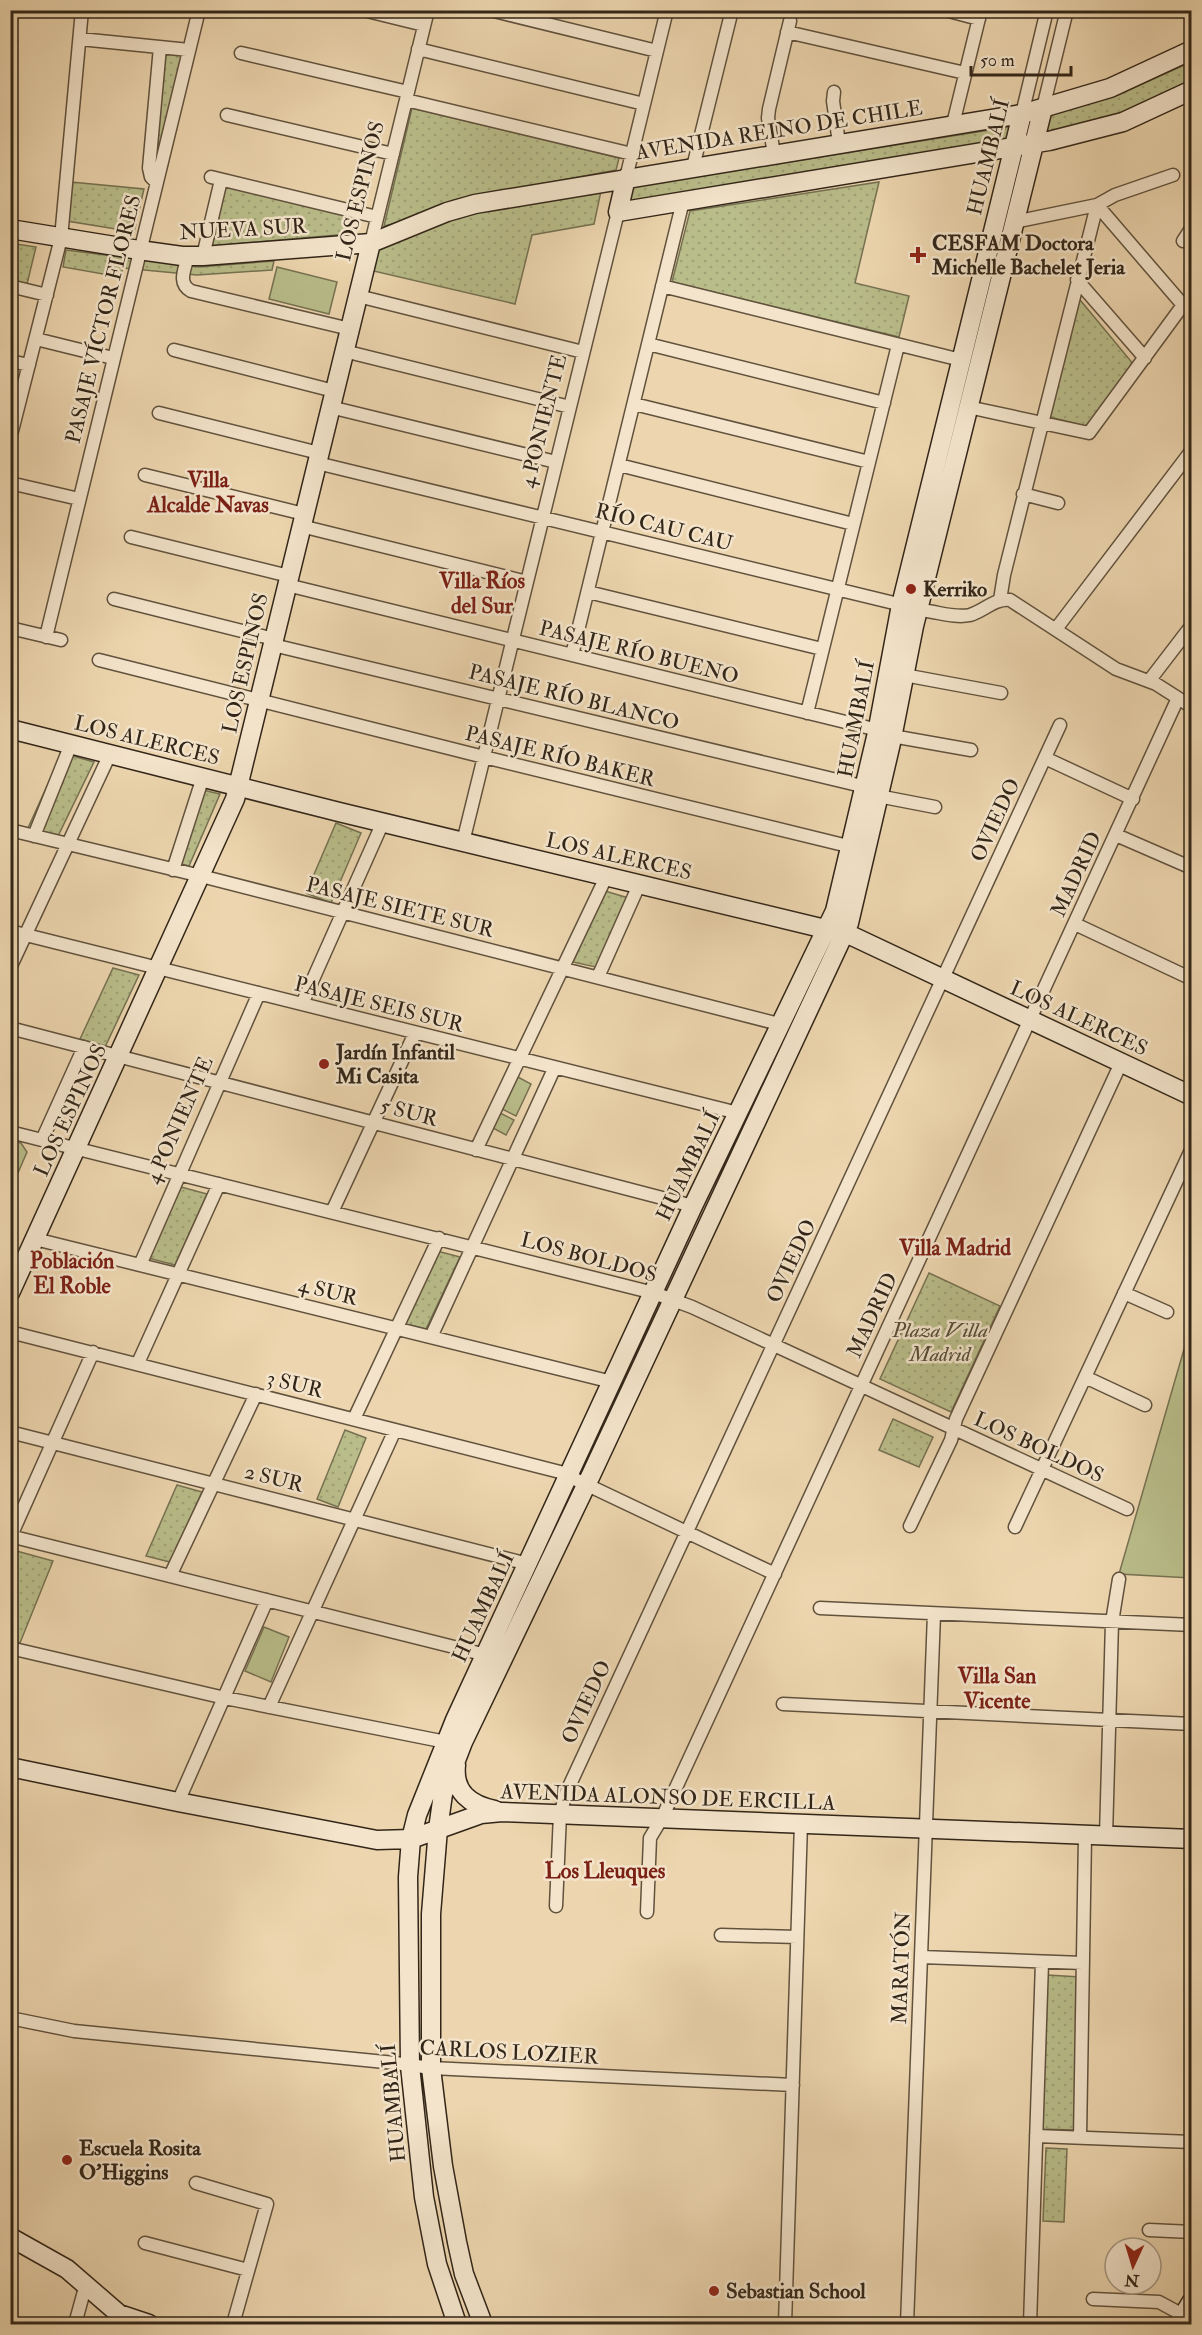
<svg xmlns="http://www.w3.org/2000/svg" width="1202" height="2335" font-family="'IM FELL Double Pica',serif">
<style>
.grass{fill:url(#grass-dots);stroke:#767252;stroke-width:1.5}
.pitch{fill:#b9bd8a;stroke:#767252;stroke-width:1.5}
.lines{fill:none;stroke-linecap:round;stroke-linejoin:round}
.street-casing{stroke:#61523e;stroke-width:15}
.secondary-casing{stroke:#322619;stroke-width:21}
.street{stroke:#f3e4cb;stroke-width:12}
.secondary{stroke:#f3e4cb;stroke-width:18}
.poi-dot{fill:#8f2418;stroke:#f3e4cb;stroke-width:2}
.labels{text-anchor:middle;stroke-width:5;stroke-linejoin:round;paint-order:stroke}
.street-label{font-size:21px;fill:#322619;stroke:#f3e4cb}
.poi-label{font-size:21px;font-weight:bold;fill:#322619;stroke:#f3e4cb;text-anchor:start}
.park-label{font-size:21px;font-style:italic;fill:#544c35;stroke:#f3e4cb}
.neighbourhood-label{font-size:22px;font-weight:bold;fill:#7a1f14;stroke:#f3e4cb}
</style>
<defs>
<pattern id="grass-dots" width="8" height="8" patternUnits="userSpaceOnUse" patternTransform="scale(1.5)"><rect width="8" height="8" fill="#b9bd8a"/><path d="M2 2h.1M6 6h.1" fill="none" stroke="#a0a276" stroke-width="1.8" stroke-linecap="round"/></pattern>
</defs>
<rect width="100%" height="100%" fill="#edd6af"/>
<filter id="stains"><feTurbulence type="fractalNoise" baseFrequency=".00333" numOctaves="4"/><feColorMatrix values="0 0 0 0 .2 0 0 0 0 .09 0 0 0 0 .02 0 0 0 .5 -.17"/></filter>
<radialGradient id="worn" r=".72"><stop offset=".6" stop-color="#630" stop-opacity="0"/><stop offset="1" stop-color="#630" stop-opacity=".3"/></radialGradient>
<!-- grass -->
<path class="grass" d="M 170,53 L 180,54 L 184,58 L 155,168 L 165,56 Z
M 1191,62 L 1191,83 L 1131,112 L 1044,135 L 1049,114 L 1118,95 Z
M 412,108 L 619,158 L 616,170 L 454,200 L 397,223 L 384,226 Z
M 1015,126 L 1012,139 L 629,202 L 632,187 Z
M 71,182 L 144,189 L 134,232 L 67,221 Z
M 879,182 L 855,283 L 909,296 L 899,337 L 672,282 L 690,211 Z
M 226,186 L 354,216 L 349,234 L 212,246 Z
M 601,191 L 594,224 L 532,235 L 515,304 L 365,269 L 372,250 L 465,213 Z
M 10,243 L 36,247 L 27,284 L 11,280 Z
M 66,250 L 199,267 L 274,261 L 272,270 L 197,275 L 123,268 L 120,277 L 63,267 Z
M 1076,295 L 1134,365 L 1089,427 L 1046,416 Z
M 62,753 L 94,762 L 58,836 L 28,828 Z
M 194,788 L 220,794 L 189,866 L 169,861 Z
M 336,823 L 361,833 L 331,903 L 306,893 Z
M 605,891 L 632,899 L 600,968 L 573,962 Z
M 113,968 L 139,975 L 105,1047 L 80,1039 Z
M 181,1187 L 207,1194 L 175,1265 L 148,1258 Z
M 437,1251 L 460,1257 L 426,1329 L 402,1323 Z
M 929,1273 L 1000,1306 L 951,1412 L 880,1379 Z
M 893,1419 L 933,1437 L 919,1467 L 879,1450 Z
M 345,1430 L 366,1438 L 338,1507 L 317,1499 Z
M 177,1485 L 202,1492 L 170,1562 L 146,1556 Z
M 13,1550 L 53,1561 L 20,1643 L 11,1641 L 10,1555 Z
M 1047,1975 L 1080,1977 L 1074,2130 L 1041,2129 Z
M 1046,2148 L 1067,2149 L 1064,2222 L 1043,2221 Z"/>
<!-- pitch -->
<path class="pitch" d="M 277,267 L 337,282 L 329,314 L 269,299 Z
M 516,1076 L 531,1084 L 516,1116 L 500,1108 Z
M 498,1112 L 514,1120 L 506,1135 L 491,1127 Z
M 11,1141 L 21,1143 L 27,1152 L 11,1189 Z
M 1191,1325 L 1191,1578 L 1119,1574 Z
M 264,1627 L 289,1637 L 271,1682 L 245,1671 Z"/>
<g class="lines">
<!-- street casing -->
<g class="street-casing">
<path id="street" d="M 363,10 L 424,25
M 490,10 L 657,51
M 945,10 L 979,19
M 787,32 L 965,73
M 80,39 L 189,50
M 10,42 L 11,42
M 418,49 L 644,104
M 241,53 L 408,92
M 834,92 L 833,101 L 839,143
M 406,100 L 632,154
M 1043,108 L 1067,10
M 1022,114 L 1047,10
M 227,115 L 393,154
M 953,124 L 981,10
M 774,154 L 768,118 L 769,109 L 790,21
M 693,167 L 732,10
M 211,177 L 377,217
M 626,178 L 667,10
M 156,182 L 151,177 L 149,168 L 160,47
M 1014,222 L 1097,205 L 1115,195 L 1173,175
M 1183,241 L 1192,227
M 371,243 L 428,10
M 188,256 C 185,269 177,283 191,291 L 350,329
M 203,256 L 221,180
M 1077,280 L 1145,358
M 10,286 L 47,295
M 662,286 L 961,360
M 358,296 L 583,352
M 36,339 L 113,358
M 648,344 L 884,403
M 174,350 L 334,391
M 344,351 L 570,407
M 10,361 L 29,365
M 634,404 L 869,462
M 330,407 L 556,462
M 968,407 L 1089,433 L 1183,305 L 1097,205
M 159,413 L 319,453
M 10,439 L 61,238 L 82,10
M 317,463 L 927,611 C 941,613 956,618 970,615 C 984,611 995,598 1010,600 L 1116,669 L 1156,684 L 1192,707
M 619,465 L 853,524
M 145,475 L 304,514
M 10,483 L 79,499
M 1023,494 L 1058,503
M 301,526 L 527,582
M 131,537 L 289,576
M 287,585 L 878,730
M 588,592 L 822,649
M 114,599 L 274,639
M 1000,600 L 1004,575 L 1097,205
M 10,628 L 61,640
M 1056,629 L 1192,450
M 46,637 L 199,10
M 273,645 L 866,787
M 572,655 L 683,201
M 99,660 L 484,757 L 852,847
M 904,675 L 1001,693
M 1149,681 L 1192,625
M 807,713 L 898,345
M 892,736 L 971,750
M 1045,758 L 1133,799
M 878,796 L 935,807
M 10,830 L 201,876 L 779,1024
M 1116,835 L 1192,868
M 34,836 L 71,744
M 463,842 L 618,212
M 173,870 L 203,777
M 1075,924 L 1192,979
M 10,931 L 738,1113
M 10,968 L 110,754
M 598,977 L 639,885
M 302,1004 L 383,822
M 10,1028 L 693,1206
M 10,1132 L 654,1293 L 692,1307 L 1127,1509
M 42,1140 L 84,1047
M 476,1150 L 606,877
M 332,1212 L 415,1033
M 35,1239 L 612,1382
M 140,1265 L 259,993
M 1124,1293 L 1167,1312
M 10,1332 L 560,1472 L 775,1574
M 431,1337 L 554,1069
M 138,1363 L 219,1184
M 1085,1377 L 1145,1405
M 354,1419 L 439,1238
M 10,1432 L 528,1564
M 910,1526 L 951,1440 L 956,1419 L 1121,1063
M 1015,1527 L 1192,1148
M 10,1536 L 486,1655
M 10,1538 L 93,1352
M 170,1576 L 256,1394
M 820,1608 L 1192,1625
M 10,1648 L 225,1698 L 446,1742
M 783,1704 L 1192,1724
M 269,1707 L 395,1430
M 178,1802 L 267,1600
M 1106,1836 L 1112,1622 L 1119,1579
M 556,1906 L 560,1814 L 567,1791 L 1060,725
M 647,1912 L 650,1838 L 662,1818 L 1178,698
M 721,1935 L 797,1937
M 921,1957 L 1083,1963
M 10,2018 L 74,2031 L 395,2063 L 431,2068 L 793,2085
M 1036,2136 L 1192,2142
M 1080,2138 L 1085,1836
M 196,2183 L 267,2204 L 233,2324
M 1149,2230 L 1192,2232
M 145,2243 L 248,2270
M 1093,2299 L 1159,2302 L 1183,2315
M 75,2324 L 86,2284
M 785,2324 L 801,1823
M 907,2324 L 934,1614
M 1030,2324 L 1042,1962"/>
</g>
<!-- secondary casing -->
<g class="secondary-casing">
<path id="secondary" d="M 626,178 L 618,212 L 1049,141 L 1123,122 L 1192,90
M 10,229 L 139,250 L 182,256 L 203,256 L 371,243 L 447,212 L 475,204 L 1022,114 L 1110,88 L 1192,50
M 10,729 L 339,812 L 850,935 L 1192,1096
M 10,1293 L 235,799 L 371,243
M 456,1765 C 453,1792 470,1805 495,1810
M 10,1767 L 178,1802 L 377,1840 L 411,1839 L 481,1814 L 502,1812 L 1192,1839
M 10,2237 L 67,2269 L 119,2314 L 149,2324
M 457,2324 L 437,2264 L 424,2197 L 410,2066 L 408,1877 L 411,1839 L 417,1815 L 455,1720 L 693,1206 L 835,911 L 877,733 L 901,605 L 1022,114
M 483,2324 L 464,2274 L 457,2242 L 443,2166 L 431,2068 L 431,1914 L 438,1829 L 443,1794 L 463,1742 L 591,1475 L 849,923 L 891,743 L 914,626 L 1043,108
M 1178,2324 L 1192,2301"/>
</g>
<!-- street -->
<use href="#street" class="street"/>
<!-- secondary -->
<use href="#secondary" class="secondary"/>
</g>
<!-- markers -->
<g class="poi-dot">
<path d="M915 246h6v6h6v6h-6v6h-6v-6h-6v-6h6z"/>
<circle cx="911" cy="589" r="6"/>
<circle cx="324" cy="1064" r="6"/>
<circle cx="67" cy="2160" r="6"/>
<circle cx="714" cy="2291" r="6"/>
</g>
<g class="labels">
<!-- street labels -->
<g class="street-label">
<text transform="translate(779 130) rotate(-9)" y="7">AVENIDA REINO DE CHILE</text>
<text transform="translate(988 157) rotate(-76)" y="7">HUAMBALÍ</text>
<text transform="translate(360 191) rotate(-76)" y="7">LOS ESPINOS</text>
<text transform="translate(243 229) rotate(-3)" y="7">NUEVA SUR</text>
<text transform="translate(103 319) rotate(-76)" y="7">PASAJE VÍCTOR FLORES</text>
<text transform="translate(543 421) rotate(-76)" y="7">4 PONIENTE</text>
<text transform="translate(664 527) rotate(14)" y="7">RÍO CAU CAU</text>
<text transform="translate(639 652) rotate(14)" y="7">PASAJE RÍO BUENO</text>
<text transform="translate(245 663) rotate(-77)" y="7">LOS ESPINOS</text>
<text transform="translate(574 697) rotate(14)" y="7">PASAJE RÍO BLANCO</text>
<text transform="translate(856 719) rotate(-79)" y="7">HUAMBALÍ</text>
<text transform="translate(147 740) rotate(14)" y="7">LOS ALERCES</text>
<text transform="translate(560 756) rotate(14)" y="7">PASAJE RÍO BAKER</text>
<text transform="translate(995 820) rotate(-65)" y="7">OVIEDO</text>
<text transform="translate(619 856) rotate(13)" y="7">LOS ALERCES</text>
<text transform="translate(1076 874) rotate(-65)" y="7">MADRID</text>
<text transform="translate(400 907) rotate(14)" y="7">PASAJE SIETE SUR</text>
<text transform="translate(379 1004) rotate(14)" y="7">PASAJE SEIS SUR</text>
<text transform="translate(1079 1018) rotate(25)" y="7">LOS ALERCES</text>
<text transform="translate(70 1110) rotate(-65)" y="7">LOS ESPINOS</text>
<text transform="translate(409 1112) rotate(15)" y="7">5 SUR</text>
<text transform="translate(179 1120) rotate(-66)" y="7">4 PONIENTE</text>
<text transform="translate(688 1166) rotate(-64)" y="7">HUAMBALÍ</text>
<text transform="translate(589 1257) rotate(15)" y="7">LOS BOLDOS</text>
<text transform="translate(791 1261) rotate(-65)" y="7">OVIEDO</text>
<text transform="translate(328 1291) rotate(14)" y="7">4 SUR</text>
<text transform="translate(872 1315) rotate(-65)" y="7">MADRID</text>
<text transform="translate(295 1384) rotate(14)" y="7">3 SUR</text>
<text transform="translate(1039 1447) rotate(25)" y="7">LOS BOLDOS</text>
<text transform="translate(274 1478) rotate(14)" y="7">2 SUR</text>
<text transform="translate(483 1607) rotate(-65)" y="7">HUAMBALÍ</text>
<text transform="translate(586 1702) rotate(-65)" y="7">OVIEDO</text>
<text transform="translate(668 1797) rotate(2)" y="7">AVENIDA ALONSO DE ERCILLA</text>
<text transform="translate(901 1968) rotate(-88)" y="7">MARATÓN</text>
<text transform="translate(509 2052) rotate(3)" y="7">CARLOS LOZIER</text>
<text transform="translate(393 2103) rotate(-95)" y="7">HUAMBALÍ</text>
</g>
<!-- poi labels -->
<g class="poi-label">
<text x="932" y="250">CESFAM Doctora<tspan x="932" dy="24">Michelle Bachelet Jeria</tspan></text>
<text x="923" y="596">Kerriko</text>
<text x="336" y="1059">Jardín Infantil<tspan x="336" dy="24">Mi Casita</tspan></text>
<text x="79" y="2155">Escuela Rosita<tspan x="79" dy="24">O'Higgins</tspan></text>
<text x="726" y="2298">Sebastian School</text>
</g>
<!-- park labels -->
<g class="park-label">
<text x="940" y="1337">Plaza Villa<tspan x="940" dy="24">Madrid</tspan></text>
</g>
<!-- neighbourhood labels -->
<g class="neighbourhood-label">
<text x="208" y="487">Villa<tspan x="208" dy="25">Alcalde Navas</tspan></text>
<text x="482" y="588">Villa Ríos<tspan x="482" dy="25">del Sur</tspan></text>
<text x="955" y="1255">Villa Madrid</text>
<text x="72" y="1268">Población<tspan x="72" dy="25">El Roble</tspan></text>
<text x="997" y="1683">Villa San<tspan x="997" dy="25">Vicente</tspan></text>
<text x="605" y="1878">Los Lleuques</text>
</g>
</g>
<!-- margin -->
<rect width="1202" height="2335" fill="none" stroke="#edd6af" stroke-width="36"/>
<rect x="12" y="12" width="1178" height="2311" fill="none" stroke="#322619" stroke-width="3"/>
<rect x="18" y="18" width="1166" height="2299" fill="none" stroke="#322619" stroke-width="1.5"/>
<!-- north arrow -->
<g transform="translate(1133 2266) rotate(184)"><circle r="28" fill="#f3e4cb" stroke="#a69884" stroke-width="1.5"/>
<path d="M0-4.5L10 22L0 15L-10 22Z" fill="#8f2418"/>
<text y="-9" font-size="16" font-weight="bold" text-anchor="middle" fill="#322619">N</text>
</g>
<!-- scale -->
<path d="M971 66v9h100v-9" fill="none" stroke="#322619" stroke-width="3"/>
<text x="980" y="66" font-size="18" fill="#322619" stroke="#f3e4cb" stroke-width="4.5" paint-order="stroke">50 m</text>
<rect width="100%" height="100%" filter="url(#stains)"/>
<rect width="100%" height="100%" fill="url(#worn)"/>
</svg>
